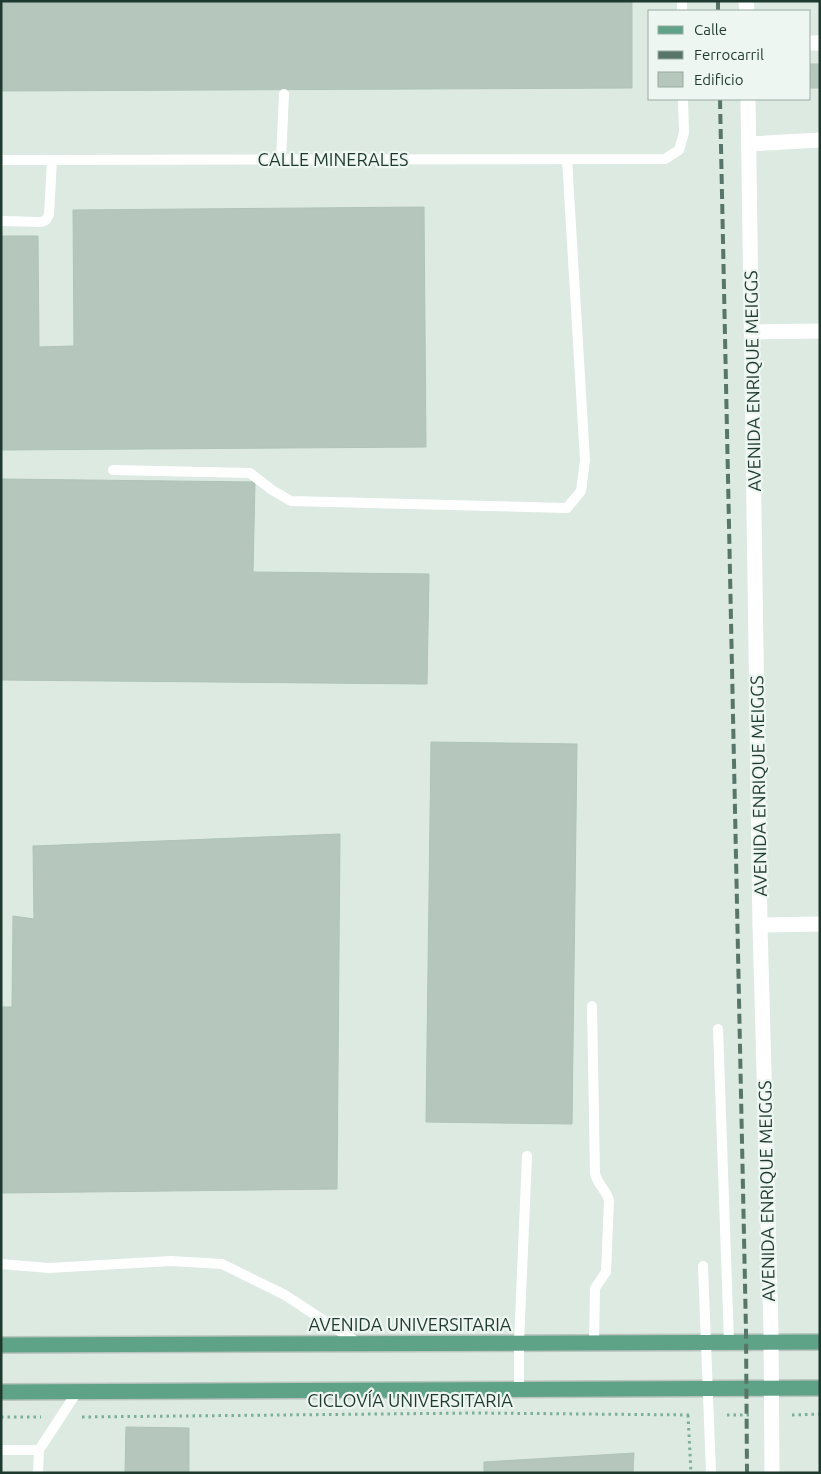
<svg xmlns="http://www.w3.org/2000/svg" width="821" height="1474" font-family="Ubuntu,sans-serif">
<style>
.building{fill:#b5c7bd;stroke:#afc3b8}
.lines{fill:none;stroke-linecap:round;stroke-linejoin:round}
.primary-casing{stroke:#bcc4c0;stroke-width:18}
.path{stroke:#7baf97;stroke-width:3;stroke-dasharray:2.5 4;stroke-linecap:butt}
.service{stroke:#fff;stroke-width:10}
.minor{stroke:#fff;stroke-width:15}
.tertiary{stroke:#fff;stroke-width:15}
.primary{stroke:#5ea287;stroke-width:15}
.rail{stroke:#577669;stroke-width:4;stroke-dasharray:10 5;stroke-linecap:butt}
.labels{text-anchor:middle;stroke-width:4.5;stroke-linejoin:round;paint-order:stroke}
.street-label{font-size:18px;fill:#1e392e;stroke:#edf6f0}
</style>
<rect width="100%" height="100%" fill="#dceae2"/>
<!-- building -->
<path class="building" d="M 1,1 L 632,1 L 632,88 L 1,91 Z
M 810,64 L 820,64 L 820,88 L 810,88 Z
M 424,207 L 426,447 L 1,450 L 1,236 L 38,236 L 39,347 L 74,346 L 73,210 Z
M 1,479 L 255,482 L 253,572 L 429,574 L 427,684 L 1,680 Z
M 431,742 L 577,744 L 572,1124 L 426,1122 Z
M 340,834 L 337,1189 L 1,1193 L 1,1007 L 12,1007 L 13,916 L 34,919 L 33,846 Z
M 126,1427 L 189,1428 L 189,1473 L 125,1473 Z
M 634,1453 L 633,1473 L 484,1473 L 484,1462 Z"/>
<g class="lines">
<!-- primary casing -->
<g class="primary-casing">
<path id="primary" d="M 1,1345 L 820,1342
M 1,1392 L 820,1388"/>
</g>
<!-- path -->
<path class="path" d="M 688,1415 L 691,1473
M 727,1415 L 753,1415
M 792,1415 L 820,1414
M 1,1417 L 41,1417
M 82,1417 L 477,1413 L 691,1415"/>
<!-- service -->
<path class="service" d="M 682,1 L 682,11
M 1,160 L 665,159 L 679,150 L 684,133 L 683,99
M 281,160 L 284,94
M 1,221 L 41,222 L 46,220 L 49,215 L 52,160
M 113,470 L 250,473 L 272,490 L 291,501 L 567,508 L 581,491 L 585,460 L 567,159
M 592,1006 L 595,1173 C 597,1184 606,1190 609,1200 L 606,1272 L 595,1288 L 594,1343
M 718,1029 L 729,1342
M 1,1264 L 49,1268 L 171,1261 L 222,1264 L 285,1295 L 358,1343
M 703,1266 L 711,1473
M 519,1390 L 519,1343 L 527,1156
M 1,1450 L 39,1450 L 77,1392
M 38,1473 L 39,1450"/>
<!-- minor -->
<path class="minor" d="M 810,43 L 820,43
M 749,144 L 820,140
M 753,332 L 820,331
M 760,925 L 820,924"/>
<!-- tertiary -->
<path class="tertiary" d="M 746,1 L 747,11
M 748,99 L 760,925 L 771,1331 L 772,1473"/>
<!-- primary -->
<use href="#primary" class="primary"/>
<!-- rail -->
<path class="rail" d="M 718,1 L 718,11
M 720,99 L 746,1331 L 747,1473"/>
</g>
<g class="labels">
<!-- street labels -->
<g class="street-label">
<text x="333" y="166">CALLE MINERALES</text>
<text transform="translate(753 381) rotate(-91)" y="6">AVENIDA ENRIQUE MEIGGS</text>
<text transform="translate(759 786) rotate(-91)" y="6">AVENIDA ENRIQUE MEIGGS</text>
<text transform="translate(767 1191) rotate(-91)" y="6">AVENIDA ENRIQUE MEIGGS</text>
<text x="410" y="1331">AVENIDA UNIVERSITARIA</text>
<text x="410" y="1407">CICLOVÍA UNIVERSITARIA</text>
</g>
</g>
<!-- border -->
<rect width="821" height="1474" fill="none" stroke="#1e392e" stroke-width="5"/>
<!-- legend -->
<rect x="648" y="10" width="162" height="90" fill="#edf6f0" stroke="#9aaaa2"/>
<rect x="658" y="26" width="25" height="8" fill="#5ea287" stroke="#9aaaa2"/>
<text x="694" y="35" font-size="15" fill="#1e392e">Calle</text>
<rect x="658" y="51" width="25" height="8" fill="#577669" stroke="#9aaaa2"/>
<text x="694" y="60" font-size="15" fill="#1e392e">Ferrocarril</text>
<rect x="658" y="72" width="25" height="15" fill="#b5c7bd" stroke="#9aaaa2"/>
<text x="694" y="85" font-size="15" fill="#1e392e">Edificio</text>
</svg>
